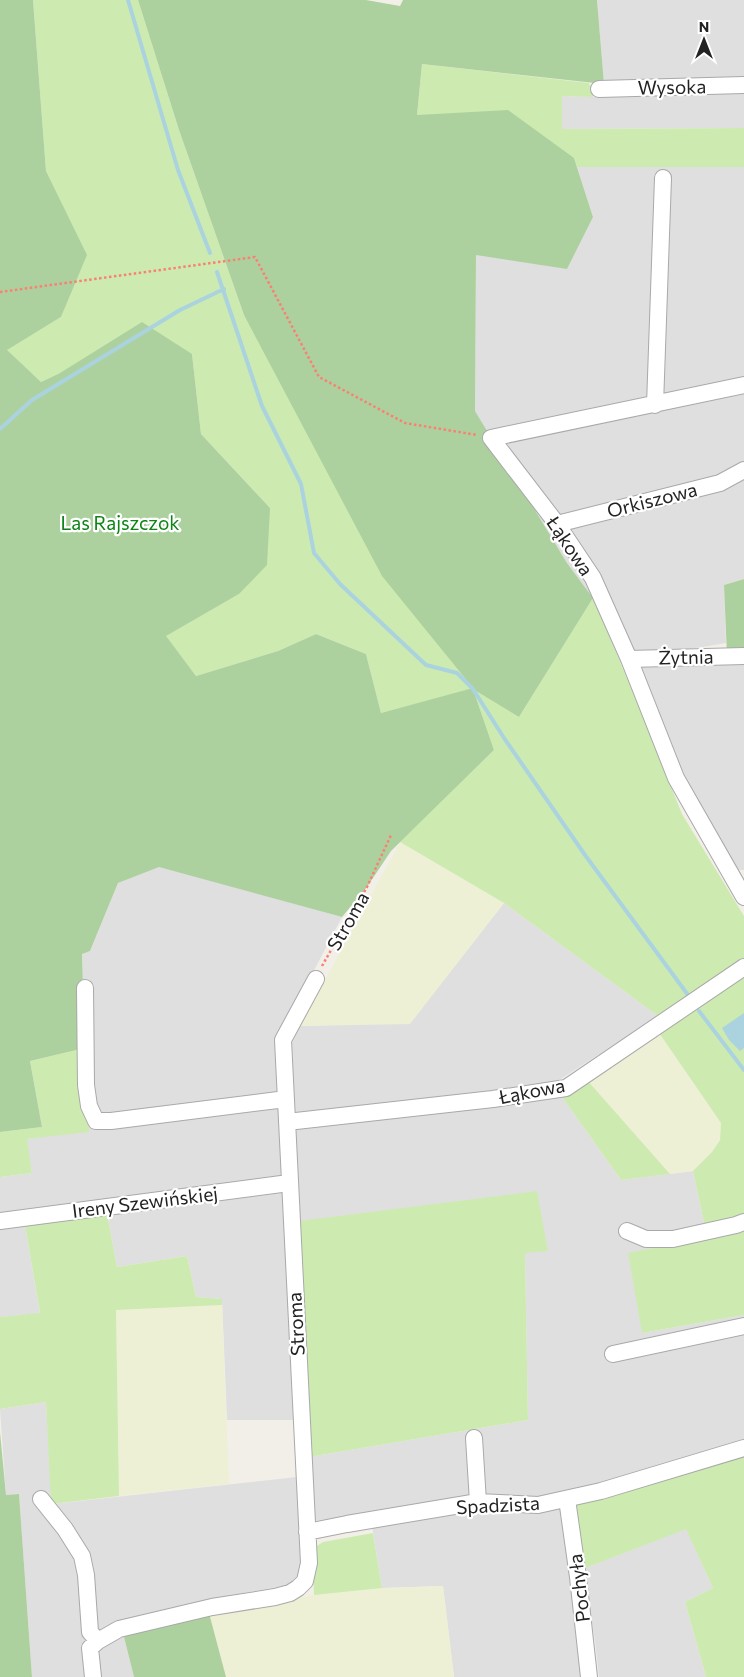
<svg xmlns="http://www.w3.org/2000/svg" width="744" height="1677" font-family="Commissioner,sans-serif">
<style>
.residential{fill:#e0dfdf}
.farmland{fill:#eef0d5}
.grass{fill:#cdebb0}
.forest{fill:#add19e}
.water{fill:#aad3df}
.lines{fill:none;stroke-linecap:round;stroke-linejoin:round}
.stream{stroke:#aad3df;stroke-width:4}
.minor-casing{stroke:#a9a9a9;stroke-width:18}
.path{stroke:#fa8072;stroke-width:2.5;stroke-dasharray:2.5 2.5;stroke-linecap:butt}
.minor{stroke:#fff;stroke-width:16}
.labels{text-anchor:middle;stroke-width:4.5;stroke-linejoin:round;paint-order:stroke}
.street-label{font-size:19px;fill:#222;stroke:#fff}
.park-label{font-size:19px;fill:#0c8416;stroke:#fff}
</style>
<rect width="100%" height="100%" fill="#f2efe9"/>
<!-- residential -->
<path class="residential" d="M 597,0 L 744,0 L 744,79 L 604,84 Z
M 744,91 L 744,128 L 562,129 L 562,96 L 605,97 L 655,94 Z
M 577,167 L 744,167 L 744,579 L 724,585 L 726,643 L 637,658 L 567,563 L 475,411 L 476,255 L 593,217 Z
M 744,664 L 744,870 L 733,870 L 680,774 L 638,667 Z
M 159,866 L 342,917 L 278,1039 L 283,1179 L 0,1216 L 0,1177 L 32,1173 L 26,1139 L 88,1131 L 82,953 L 90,951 L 118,883 Z
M 504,903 L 658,1016 L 553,1084 L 621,1180 L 693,1171 L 707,1237 L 642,1333 L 744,1315 L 744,1443 L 561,1494 L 583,1677 L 454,1677 L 443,1586 L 382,1588 L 370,1513 L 299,1523 L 302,1579 L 298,1583 L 191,1603 L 86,1638 L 87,1677 L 32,1677 L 19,1494 L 6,1495 L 0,1409 L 46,1402 L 52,1504 L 297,1477 L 309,1457 L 528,1420 L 525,1252 L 548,1250 L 299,1221 L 292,1043 L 300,1026 L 410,1023 Z
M 283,1193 L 296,1420 L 227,1420 L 222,1299 L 196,1297 L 187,1256 L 117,1267 L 107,1214 Z
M 25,1225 L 40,1314 L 0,1317 L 0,1229 Z
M 686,1528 L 713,1588 L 685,1602 L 706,1677 L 599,1677 L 595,1641 L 583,1569 Z
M 124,1637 L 134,1677 L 97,1677 L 94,1649 Z"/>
<!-- farmland -->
<path class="farmland" d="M 400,842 L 504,903 L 410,1024 L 300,1026 Z
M 657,1030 L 721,1123 L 720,1139 L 712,1152 L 693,1171 L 670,1174 L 587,1080 Z
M 222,1305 L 229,1484 L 119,1496 L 116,1310 Z
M 443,1586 L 454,1677 L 226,1677 L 209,1613 L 314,1595 L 382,1588 Z"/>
<!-- grass -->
<path class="grass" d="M 33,0 L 138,0 L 179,130 L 244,315 L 519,717 L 593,598 L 633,692 L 682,814 L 744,916 L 744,960 L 658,1016 L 504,903 L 400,842 L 494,750 L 473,689 L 381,713 L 366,654 L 316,634 L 278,651 L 196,676 L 165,636 L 239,594 L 270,508 L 201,434 L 192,354 L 60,373 L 41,382 L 6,350 L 61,317 L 86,255 L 46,171 Z
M 422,64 L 589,83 L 593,97 L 562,96 L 562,129 L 744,128 L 744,167 L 577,167 L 574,158 L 417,115 Z
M 744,970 L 744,1315 L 642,1333 L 628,1253 L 707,1237 L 693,1171 L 712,1152 L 720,1140 L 721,1123 L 657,1030 Z
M 85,1048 L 89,1132 L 27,1139 L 32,1173 L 0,1177 L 0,1132 L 42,1127 L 30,1061 Z
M 587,1080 L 670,1174 L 621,1180 L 560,1094 Z
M 537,1191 L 548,1251 L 525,1253 L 528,1420 L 309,1457 L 299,1221 Z
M 107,1214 L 117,1267 L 187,1256 L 196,1297 L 222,1299 L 222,1305 L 116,1310 L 119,1496 L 51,1504 L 46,1402 L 0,1409 L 0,1317 L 40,1313 L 25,1225 Z
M 744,1455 L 744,1677 L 706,1677 L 685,1602 L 713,1588 L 686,1529 L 583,1569 L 573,1504 Z
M 373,1533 L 382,1588 L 314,1595 L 312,1549 L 323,1542 Z"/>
<!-- forest -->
<path class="forest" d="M 0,0 L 33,0 L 46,171 L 87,255 L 61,317 L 7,350 L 41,382 L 60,373 L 142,322 L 192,354 L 201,434 L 270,508 L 267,565 L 239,594 L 166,636 L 196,676 L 278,651 L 316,634 L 366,654 L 381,713 L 473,688 L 382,576 L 244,315 L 179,130 L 138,0 L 366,0 L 400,6 L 403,0 L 597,0 L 604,84 L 422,64 L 417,115 L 508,110 L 574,158 L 593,217 L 567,269 L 476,255 L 475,411 L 567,563 L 593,598 L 519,717 L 473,689 L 494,750 L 391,851 L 367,887 L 342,917 L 159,867 L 118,883 L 90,951 L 82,954 L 85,1048 L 30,1061 L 42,1127 L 0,1132 Z
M 744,579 L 744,655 L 727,656 L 724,585 Z
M 0,1432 L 6,1495 L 19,1494 L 32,1677 L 0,1677 Z
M 209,1613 L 226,1677 L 134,1677 L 124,1637 L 145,1625 Z"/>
<!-- water -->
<path class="water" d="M 744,1013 L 744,1048 L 740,1051 L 729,1040 L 722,1028 Z"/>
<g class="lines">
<!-- stream -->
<path class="stream" d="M 128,0 L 178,170 L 210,253
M 217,272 L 262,406 L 301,484 L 314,553 L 340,584 L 426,665 L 457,673 L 473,689 L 504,738 L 585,855 L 688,995
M 0,429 L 32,400 L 180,310 L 224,289
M 699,1011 L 744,1070"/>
<!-- minor casing -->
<g class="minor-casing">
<path id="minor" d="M 599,89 L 744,85
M 744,385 L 491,438 L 557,524 L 593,578 L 629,659 L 676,778 L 744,897
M 655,405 L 663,178
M 557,524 L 720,483 L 744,470
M 629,659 L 744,656
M 85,988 L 86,1085 L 89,1106 L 96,1121 L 111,1121 L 286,1099
M 287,1122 L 493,1099 L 566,1088 L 744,967
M 0,1221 L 289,1183
M 627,1231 L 646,1239 L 673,1239 L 736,1225 L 744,1222
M 613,1354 L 744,1326
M 474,1438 L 478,1502
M 41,1499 L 65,1529 L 82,1556 L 86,1575 L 90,1632 L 98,1641
M 567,1499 L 578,1577 L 589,1677
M 307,1532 L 347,1524 L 478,1502 L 538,1505 L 601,1491 L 744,1448
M 93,1677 L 90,1648 L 98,1641 L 119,1629 L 212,1607 L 275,1597 L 290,1593 L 298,1588 L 305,1581 L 309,1563 L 283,1040 L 316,979"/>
</g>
<!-- path -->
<path class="path" d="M 0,292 L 255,257 L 319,377 L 405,423 L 477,435
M 322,966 L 367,887 L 391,835"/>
<!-- minor -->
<use href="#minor" class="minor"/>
</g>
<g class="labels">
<!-- street labels -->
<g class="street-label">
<text transform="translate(672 87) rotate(-1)" y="7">Wysoka</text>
<text transform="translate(652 500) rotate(-14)" y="7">Orkiszowa</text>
<text transform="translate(570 546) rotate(56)" y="7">Łąkowa</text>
<text transform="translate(686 657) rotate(-1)" y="7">Żytnia</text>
<text transform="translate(348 921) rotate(-60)" y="7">Stroma</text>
<text transform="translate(532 1091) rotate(-11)" y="7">Łąkowa</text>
<text transform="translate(145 1202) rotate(-7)" y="7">Ireny Szewińskiej</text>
<text transform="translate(296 1324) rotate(-93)" y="7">Stroma</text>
<text transform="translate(498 1505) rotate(-3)" y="7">Spadzista</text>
<text transform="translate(579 1588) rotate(-97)" y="7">Pochyła</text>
</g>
<!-- park labels -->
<g class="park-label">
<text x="120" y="530">Las Rajszczok</text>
</g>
</g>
<!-- north arrow -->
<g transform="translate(704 40)" stroke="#ffffff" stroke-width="4" paint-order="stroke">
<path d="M0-4L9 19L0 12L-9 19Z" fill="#222222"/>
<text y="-8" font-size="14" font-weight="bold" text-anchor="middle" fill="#222222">N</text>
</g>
</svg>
